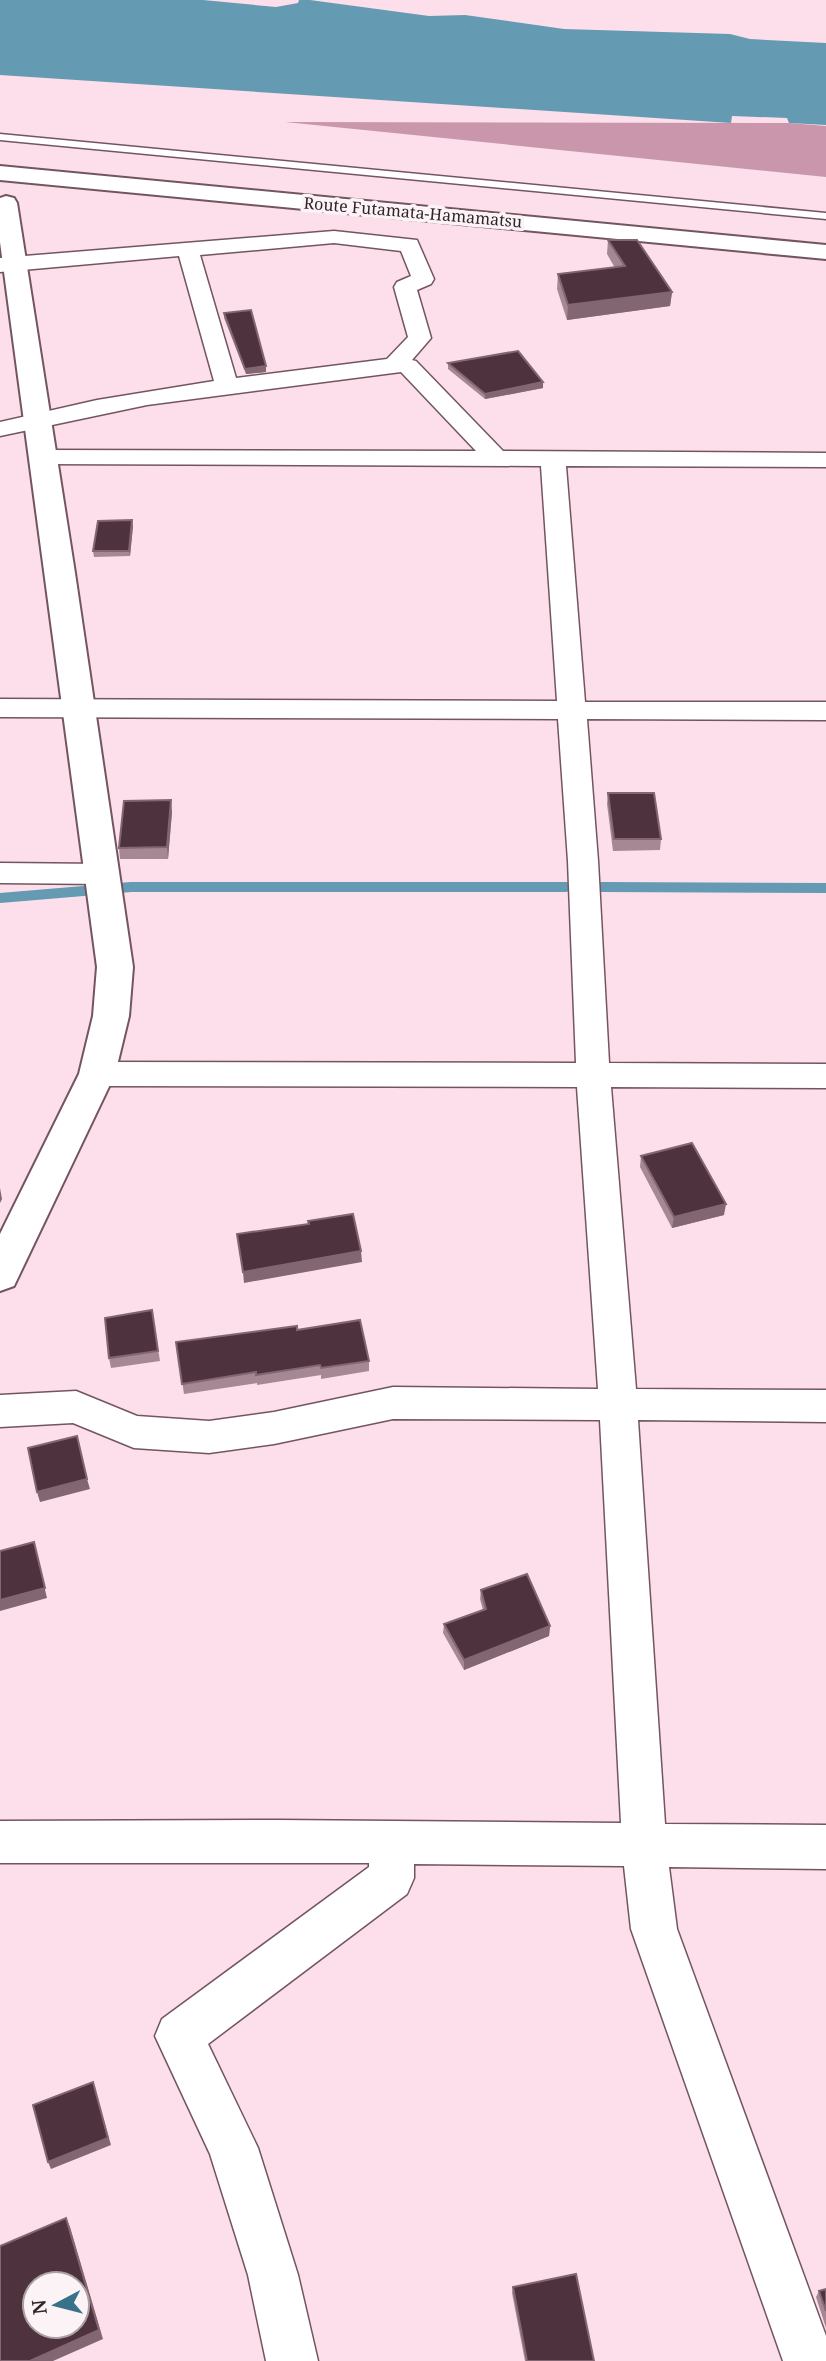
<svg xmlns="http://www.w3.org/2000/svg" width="826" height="2361" font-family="'Noto Serif',serif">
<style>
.forest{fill:#c996ab}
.water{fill:#659ab3}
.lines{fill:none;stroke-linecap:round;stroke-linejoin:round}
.stream{stroke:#659ab3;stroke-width:10}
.lane-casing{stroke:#735561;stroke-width:3}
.street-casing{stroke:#735561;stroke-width:3}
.secondary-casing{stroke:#735561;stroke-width:4}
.lane{fill:#fff;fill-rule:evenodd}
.street{fill:#fff;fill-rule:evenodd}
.secondary{fill:#fff;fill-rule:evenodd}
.wall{fill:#a58894}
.shaded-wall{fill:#826672}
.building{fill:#4e323e;stroke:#826672;stroke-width:2;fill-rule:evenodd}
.labels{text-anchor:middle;stroke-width:7;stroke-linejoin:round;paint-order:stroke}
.far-street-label{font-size:16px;fill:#32252a;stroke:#fbf3f6}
</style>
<rect width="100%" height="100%" fill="#fcdfea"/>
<!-- forest -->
<path class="forest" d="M 285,122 L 789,123 L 826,126 L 826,177 Z"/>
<!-- water -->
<path class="water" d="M 0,0 L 203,0 L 276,7 L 298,3 L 299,0 L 310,0 L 429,16 L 465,15 L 564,29 L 730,34 L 750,39 L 826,43 L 826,125 L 789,123 L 787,118 L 732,116 L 731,123 L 0,75 Z"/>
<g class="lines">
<!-- stream -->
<path class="stream" d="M 602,887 L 826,888
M 0,898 L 131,887 L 566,887"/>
<!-- lane casing -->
<g class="lane-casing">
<path id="lane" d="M 0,134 L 826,213 L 826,219 L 0,140 Z"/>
</g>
<!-- street casing -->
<g class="street-casing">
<path id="street" d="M 334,231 L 417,240 L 434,279 L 431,284 L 417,290 L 431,338 L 412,360 L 416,361 L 503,451 L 826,453 L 826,467 L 566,466 L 585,702 L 826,702 L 826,720 L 587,719 L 598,861 L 609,1063 L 826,1064 L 826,1088 L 611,1087 L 636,1389 L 826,1390 L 826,1422 L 638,1420 L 665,1824 L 826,1825 L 826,1869 L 669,1867 L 677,1929 L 826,2336 L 826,2361 L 783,2361 L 631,1929 L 624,1866 L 414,1864 L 414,1878 L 407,1894 L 208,2044 L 258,2148 L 298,2275 L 318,2361 L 266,2361 L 248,2275 L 210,2154 L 155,2036 L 162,2019 L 369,1867 L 369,1863 L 0,1863 L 0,1821 L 278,1820 L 621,1823 L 600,1420 L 393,1419 L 274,1444 L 209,1453 L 134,1448 L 73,1423 L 0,1427 L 0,1395 L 76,1391 L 137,1416 L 209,1421 L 274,1412 L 393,1387 L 598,1389 L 577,1087 L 97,1086 L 85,1083 L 80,1074 L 85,1065 L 97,1062 L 576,1063 L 568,861 L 558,719 L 0,717 L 0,699 L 557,701 L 541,466 L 43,464 L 34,462 L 31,457 L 34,452 L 43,450 L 476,451 L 401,372 L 147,405 L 0,436 L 0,422 L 97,400 L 214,381 L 179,256 L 0,272 L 0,258 ZM 334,243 L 401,251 L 411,276 L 397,282 L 394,287 L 408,337 L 387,359 L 236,378 L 200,255 Z
M 0,863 L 104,864 L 115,867 L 119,874 L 115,881 L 104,884 L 0,883 Z"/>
</g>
<!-- secondary casing -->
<g class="secondary-casing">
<path id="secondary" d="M 0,166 L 826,245 L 826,259 L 0,180 Z
M 6,196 L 14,198 L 17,203 L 75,573 L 133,967 L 129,1016 L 115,1074 L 14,1286 L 0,1291 L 0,1234 L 79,1074 L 93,1016 L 97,967 L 0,242 L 0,198 Z"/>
</g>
<!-- lane -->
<use href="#lane" class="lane"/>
<!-- street -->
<use href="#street" class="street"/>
<!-- secondary -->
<use href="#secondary" class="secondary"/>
</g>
<!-- wall -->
<path class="wall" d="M 608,240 L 672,292 L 670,306 L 567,320 L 557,289 L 558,274 L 615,268 L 607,254 Z
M 224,313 L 266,366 L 266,372 L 246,374 L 224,318 Z
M 448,363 L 543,388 L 485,399 L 448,369 Z
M 133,526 L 130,556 L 94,557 L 93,551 Z
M 608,793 L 661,839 L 660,850 L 613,851 L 607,804 Z
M 172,812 L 168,859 L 120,859 L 119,848 Z
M 641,1156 L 724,1215 L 672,1228 L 640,1167 Z
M 152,1310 L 160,1361 L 111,1368 L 109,1358 Z
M 297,1330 L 369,1361 L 369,1371 L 321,1379 L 321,1375 L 257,1385 L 257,1383 L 184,1394 L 176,1342 Z
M 481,1590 L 550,1626 L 549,1636 L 464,1670 L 443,1633 L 444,1624 L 483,1610 L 480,1599 Z
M 513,2287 L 594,2361 L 525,2361 L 512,2293 Z
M 826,2289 L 826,2328 L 816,2297 L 819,2291 Z"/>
<!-- shaded-wall -->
<path class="shaded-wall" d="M 672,292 L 670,306 L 567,320 L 568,305 Z
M 266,366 L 266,372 L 246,374 L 245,369 Z
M 543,382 L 543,388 L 485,399 L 485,394 Z
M 132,520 L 133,526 L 130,556 L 129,551 Z
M 171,800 L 172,812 L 168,859 L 167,847 Z
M 0,1188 L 2,1199 L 0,1203 Z
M 726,1204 L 724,1215 L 672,1228 L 674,1217 Z
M 361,1251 L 362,1262 L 244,1283 L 243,1272 Z
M 87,1479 L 90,1489 L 40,1502 L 37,1492 Z
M 36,1552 L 47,1598 L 0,1611 L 0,1600 Z
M 550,1626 L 549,1636 L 464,1670 L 464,1660 Z
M 95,2090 L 111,2145 L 51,2169 L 48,2162 Z
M 66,2218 L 70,2227 L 103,2339 L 53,2361 L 30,2361 Z"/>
<!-- building -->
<path class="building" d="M 608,240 L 637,240 L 672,292 L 568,305 L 558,274 L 625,266 Z
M 251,310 L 266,366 L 245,369 L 224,313 Z
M 518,351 L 543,382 L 485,394 L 448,363 Z
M 132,520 L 129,551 L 93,551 L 98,521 Z
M 608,793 L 654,793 L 661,839 L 614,839 Z
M 171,800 L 167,847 L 119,848 L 124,801 Z
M 692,1143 L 726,1204 L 674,1217 L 641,1156 Z
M 353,1214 L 361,1251 L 243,1272 L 237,1234 L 309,1224 L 308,1221 Z
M 152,1310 L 158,1351 L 109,1358 L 105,1318 Z
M 360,1320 L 369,1361 L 321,1368 L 320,1365 L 256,1375 L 256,1372 L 182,1384 L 176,1342 L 297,1326 L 297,1330 Z
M 77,1436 L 87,1479 L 37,1492 L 28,1448 Z
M 34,1542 L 45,1588 L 0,1600 L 0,1551 Z
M 527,1574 L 550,1626 L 464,1660 L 444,1624 L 486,1609 L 481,1590 Z
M 93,2082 L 108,2138 L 48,2162 L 33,2105 Z
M 66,2218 L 99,2330 L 30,2361 L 0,2361 L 0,2246 ZM 35,2284 L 77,2284 L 77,2326 L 35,2326 Z
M 576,2274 L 594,2361 L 527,2361 L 513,2287 Z
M 826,2289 L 826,2311 L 819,2291 Z"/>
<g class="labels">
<!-- far-street labels -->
<g class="far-street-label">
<text transform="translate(413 212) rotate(5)" y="6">Route Futamata-Hamamatsu</text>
</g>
</g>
<!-- north arrow -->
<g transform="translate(56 2305) rotate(263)"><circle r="33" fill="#fbf3f6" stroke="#aba1a4" stroke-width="2"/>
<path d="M0-5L12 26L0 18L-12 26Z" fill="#38718a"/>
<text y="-10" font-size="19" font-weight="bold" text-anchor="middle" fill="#32252a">N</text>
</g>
</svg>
